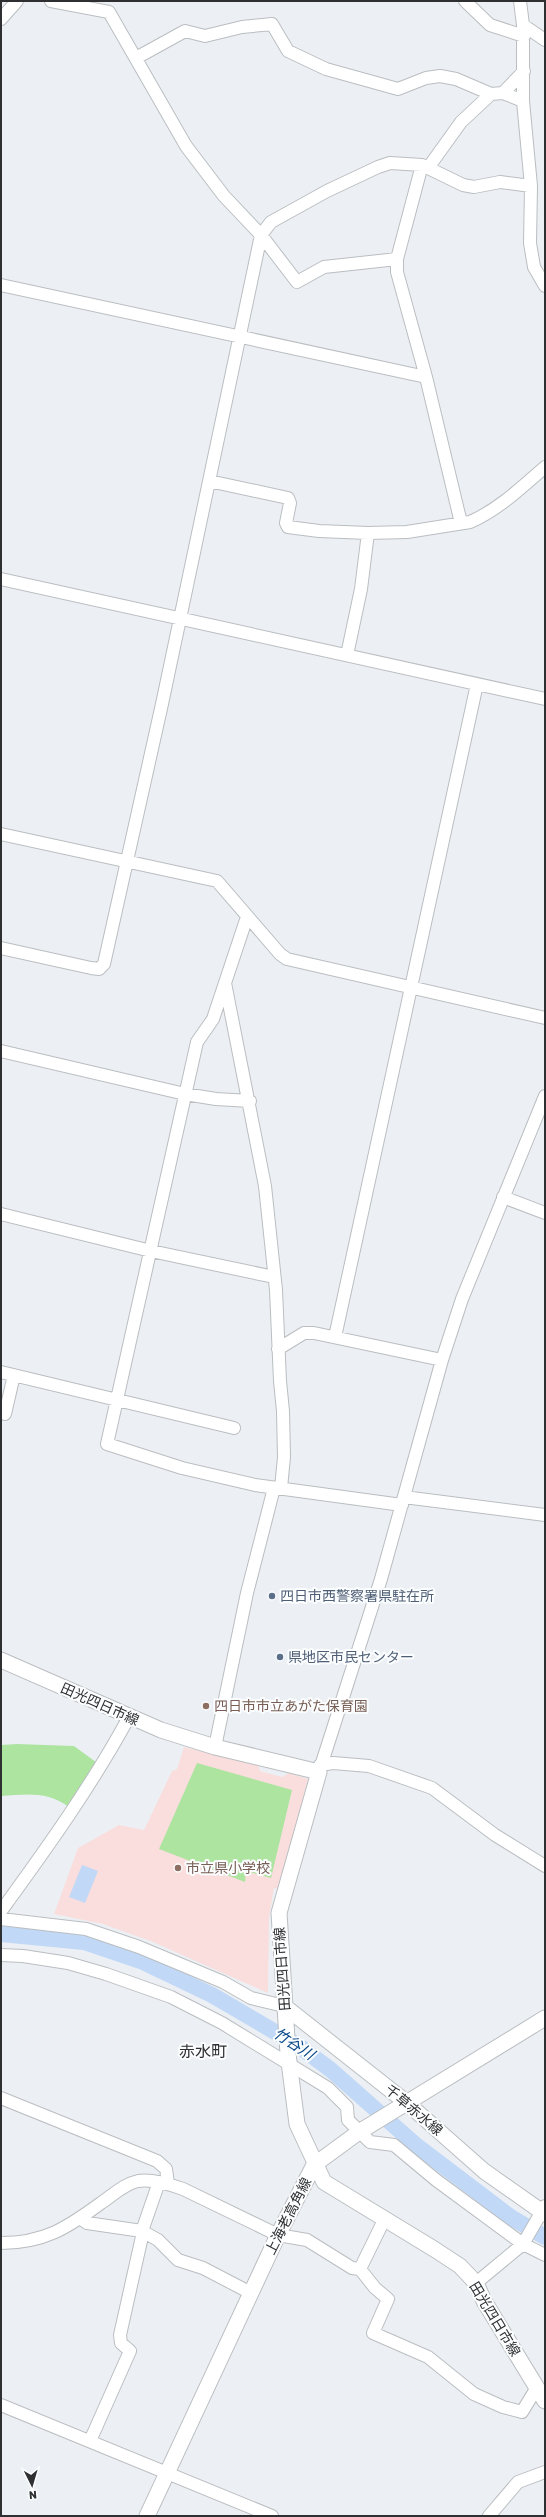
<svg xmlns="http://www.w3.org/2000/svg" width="546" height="2517" font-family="Rubik,'Noto Sans JP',sans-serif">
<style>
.education{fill:#f9dedd}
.green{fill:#ade4a0}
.water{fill:#c1d8f7}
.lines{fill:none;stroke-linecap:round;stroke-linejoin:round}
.river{stroke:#c1d8f7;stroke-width:16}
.minor-casing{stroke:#babec1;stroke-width:14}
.major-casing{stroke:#babec1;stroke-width:17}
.minor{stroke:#fff;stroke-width:12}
.major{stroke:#fff;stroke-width:15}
.service-dot{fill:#5c6f8a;stroke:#fbfdfe;stroke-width:1.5}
.education-dot{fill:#8d6e63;stroke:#fbfdfe;stroke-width:1.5}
.labels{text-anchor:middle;stroke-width:4;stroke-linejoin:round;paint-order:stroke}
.service-label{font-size:14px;fill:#4e5e75;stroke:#fbfdfe;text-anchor:start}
.street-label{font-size:14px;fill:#2d2f30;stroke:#fbfdfe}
.education-label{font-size:14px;fill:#785e54;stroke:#fbfdfe;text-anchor:start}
.water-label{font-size:15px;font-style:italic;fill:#0a4788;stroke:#fbfdfe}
.quarter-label{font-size:16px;fill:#2d2f30;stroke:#fbfdfe}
</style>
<rect width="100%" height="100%" fill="#ecf0f4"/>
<!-- education -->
<path class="education" d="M 184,1747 L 258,1765 L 260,1771 L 282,1777 L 289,1773 L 308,1779 L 279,1889 L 274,1888 L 269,1917 L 268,1993 L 153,1942 L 103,1924 L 54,1914 L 78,1848 L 119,1825 L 144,1830 L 172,1771 L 177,1769 Z"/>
<!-- green -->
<path class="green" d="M 17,1744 L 74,1746 L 100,1765 L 69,1807 C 48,1791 26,1794 1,1796 L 1,1745 Z
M 197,1763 L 292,1790 L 271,1878 L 246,1871 L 245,1882 L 159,1849 Z"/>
<!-- water -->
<path class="water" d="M 82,1865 L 98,1871 L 85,1903 L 69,1897 Z"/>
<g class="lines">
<!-- river -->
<path class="river" d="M 1,1934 L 84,1942 L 143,1962 L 212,1995 L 299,2046 L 331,2070 L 417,2146 L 512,2218 L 545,2237"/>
<!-- minor casing -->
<g class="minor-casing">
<path id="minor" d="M 51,1 L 109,12 L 186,146 L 224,196 L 261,235 L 297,282 L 324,267 L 397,259
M 465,1 L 490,25 L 524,36
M 520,1 L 523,25 L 523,101 L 531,186 L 530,243 L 534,267 L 545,286
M 1,19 L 17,1
M 523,25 L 545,40
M 136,58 L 185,31 L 205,36 L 242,27 L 272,24 L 288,51 L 326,69 L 398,89 L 426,78 L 440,76 L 456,79 L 491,94 L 503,93 L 523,101
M 503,93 L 524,71
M 422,165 L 397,259 L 397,272 L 426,377 L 461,523
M 428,168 L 461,122 L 491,94
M 1,285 L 426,377
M 209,481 L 288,498 L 290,503 L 286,523 L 288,527 L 319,531 L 368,533 L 407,532 L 470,522 C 498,510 522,487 545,467
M 1,579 L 545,699
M 347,655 L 361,589 L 368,533
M 1,834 L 217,881 L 280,954 L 287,959 L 545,1018
M 247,917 L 213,1019 L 197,1042 L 107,1444 L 182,1468 L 255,1485 L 402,1505
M 1,948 L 91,968 L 99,969 L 104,964 L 162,704 L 261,235 L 271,222 L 327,191 L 378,167 L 390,163 L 422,165 L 463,185 L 474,187 L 500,182 L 531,186
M 225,983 L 265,1186 L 276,1290 L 280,1381 L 283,1411 L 284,1457 L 281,1488
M 1,1051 L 185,1094 L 216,1099 L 250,1101
M 503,1197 L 545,1213
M 1,1214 L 151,1251 L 274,1277
M 335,1337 L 477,684
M 278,1349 L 304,1333 L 314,1333 L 442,1360
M 1,1372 L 234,1428
M 5,1414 L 14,1375
M 404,1497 L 545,1515
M 215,1747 L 247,1593 L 274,1488
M 320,1765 L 333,1763 L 369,1766 L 432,1788 L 495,1835 L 545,1866
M 319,1772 L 381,1579 L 442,1360 L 462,1299 L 545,1096
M 1,1911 C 47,1848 92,1785 129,1717
M 1,1919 L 86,1929 L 139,1947 L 223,1982 L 251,1998 L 284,2006
M 1,1955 L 23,1956 L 68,1963 L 106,1974 L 171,1997 L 222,2023 L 328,2088 L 347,2107 L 348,2120 L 370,2142 L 394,2145 L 436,2180 L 523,2244 L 545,2255
M 1,2098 L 157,2161 L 166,2169 L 168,2183
M 80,2218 L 87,2223 L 142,2231 L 158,2240 L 178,2260 L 203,2268 L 251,2293
M 385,2218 L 360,2269 L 375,2288 L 388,2299 L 373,2333 L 428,2357 L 474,2394 L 503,2407 L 522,2412 L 536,2389
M 142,2231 L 159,2182
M 1,2243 C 44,2243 67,2228 101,2203 C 113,2195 124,2184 138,2181 C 153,2179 169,2184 183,2189 L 278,2235 L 307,2240 L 352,2268 L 360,2269
M 476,2283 L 523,2244 L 545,2206
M 1,2405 L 272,2516
M 90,2441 L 130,2351 L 121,2343 L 120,2335 L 143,2232
M 489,2516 L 518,2482 L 545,2472"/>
</g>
<!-- major casing -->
<g class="major-casing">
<path id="major" d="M 1,1660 L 161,1730 L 215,1747 L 319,1772 L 279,1913 L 288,2054 L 297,2124 L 324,2182 L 434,2249 L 460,2266 L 476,2283 L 484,2301 L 545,2401
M 284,2006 L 407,2103 L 484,2171 L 545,2214
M 147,2516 L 278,2235 L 314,2165 L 359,2132 L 545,2018"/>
</g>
<!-- minor -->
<use href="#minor" class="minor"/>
<!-- major -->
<use href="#major" class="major"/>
</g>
<!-- markers -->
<g class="service-dot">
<circle cx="272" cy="1596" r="4"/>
<circle cx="280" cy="1657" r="4"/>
</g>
<g class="education-dot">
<circle cx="206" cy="1706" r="4"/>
<circle cx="178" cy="1868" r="4"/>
</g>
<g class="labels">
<!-- service labels -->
<g class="service-label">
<text x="280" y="1601">四日市西警察署県駐在所</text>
<text x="288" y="1662">県地区市民センター</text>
</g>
<!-- street labels -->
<g class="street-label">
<text transform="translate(100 1704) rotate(24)" y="5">田光四日市線</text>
<text transform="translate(282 1969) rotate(-94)" y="5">田光四日市線</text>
<text transform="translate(414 2110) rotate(40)" y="5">千草赤水線</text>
<text transform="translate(288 2216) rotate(-63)" y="5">上海老高角線</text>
<text transform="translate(495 2319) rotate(59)" y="5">田光四日市線</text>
</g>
<!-- education labels -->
<g class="education-label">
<text x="214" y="1711">四日市市立あがた保育園</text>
<text x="186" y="1873">市立県小学校</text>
</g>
<!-- water labels -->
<g class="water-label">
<text transform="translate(294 2044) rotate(33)" y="5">竹谷川</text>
</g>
<!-- quarter labels -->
<g class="quarter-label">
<text x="203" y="2057">赤水町</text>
</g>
</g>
<!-- border -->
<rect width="546" height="2517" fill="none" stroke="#2d2f30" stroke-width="4"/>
<!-- north arrow -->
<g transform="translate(32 2485) rotate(175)" stroke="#fbfdfe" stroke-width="3" paint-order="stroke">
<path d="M0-3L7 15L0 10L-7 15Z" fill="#2d2f30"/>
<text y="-6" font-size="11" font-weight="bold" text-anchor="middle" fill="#2d2f30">N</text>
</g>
</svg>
